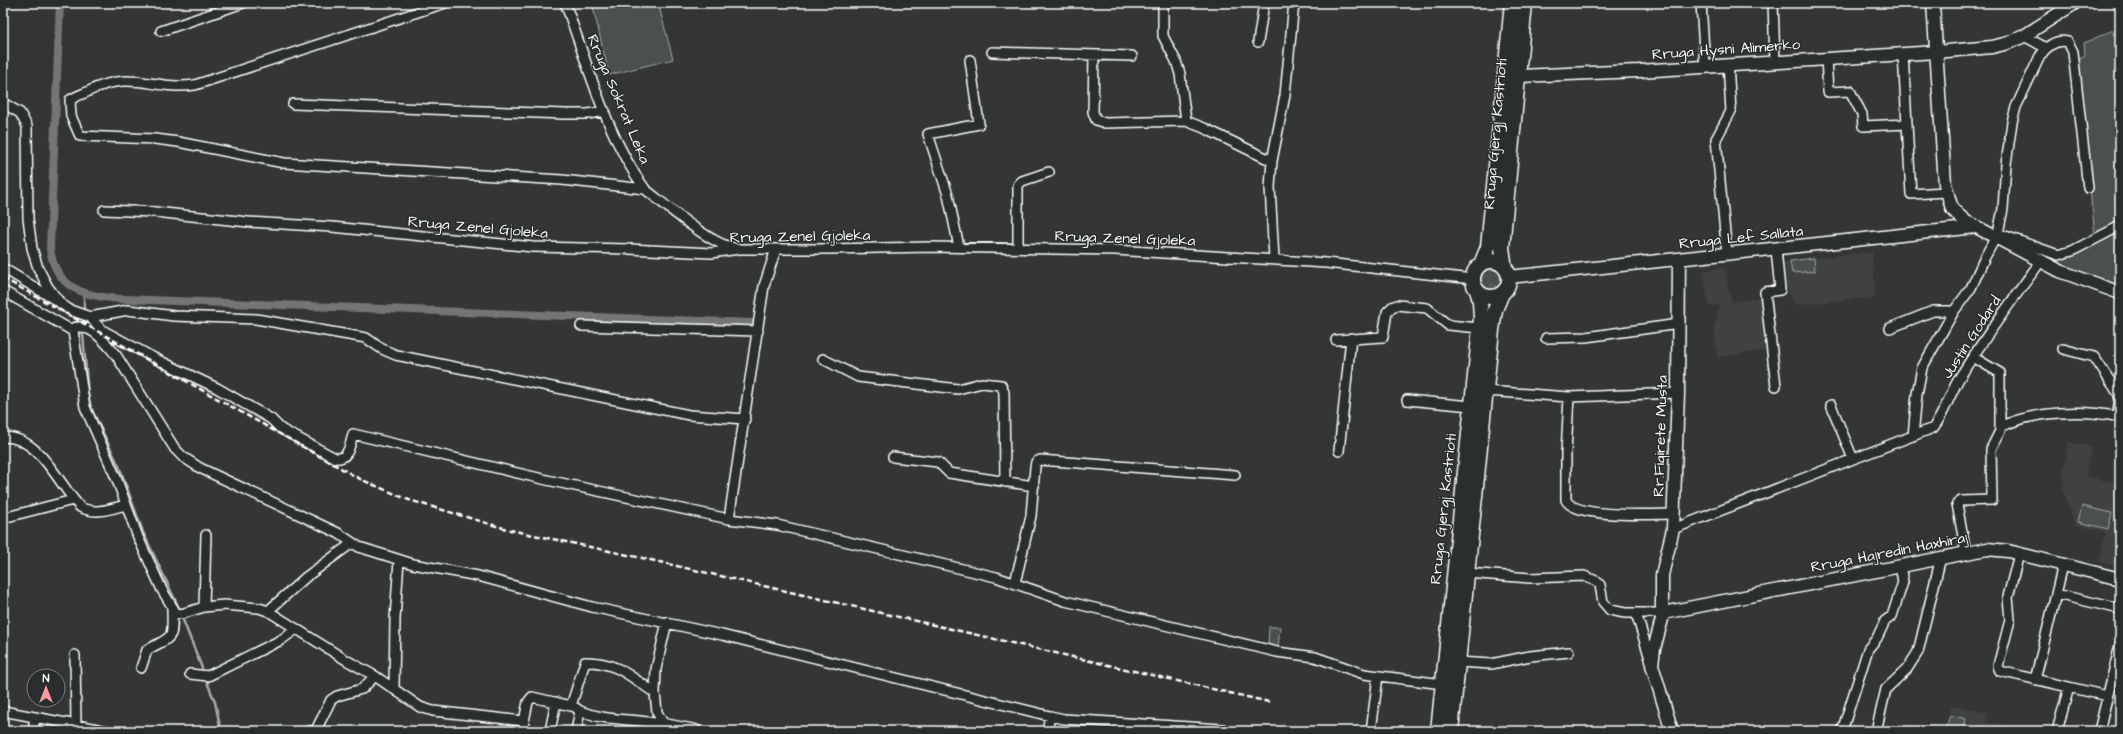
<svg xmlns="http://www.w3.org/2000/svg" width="2123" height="734" font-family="'Architects Daughter',sans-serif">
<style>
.built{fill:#404243}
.grass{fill:url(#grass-tufts);stroke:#a6a7a8}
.green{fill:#4c4f50;stroke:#a6a7a8}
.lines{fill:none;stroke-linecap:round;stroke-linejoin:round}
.stream{stroke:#abacad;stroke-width:2.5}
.canal{stroke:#737576;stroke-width:8}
.street-casing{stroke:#fff;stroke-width:12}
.secondary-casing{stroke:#fff;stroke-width:15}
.primary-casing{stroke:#fff;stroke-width:17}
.street{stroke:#2a2d2e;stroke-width:9}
.secondary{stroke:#2a2d2e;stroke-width:12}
.primary{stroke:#2a2d2e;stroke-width:14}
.rail{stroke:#fff;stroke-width:2.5;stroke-dasharray:6 3;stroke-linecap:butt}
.labels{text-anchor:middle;stroke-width:3;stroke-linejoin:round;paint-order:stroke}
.street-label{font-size:15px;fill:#fff;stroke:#2a2d2e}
</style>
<defs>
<pattern id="grass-tufts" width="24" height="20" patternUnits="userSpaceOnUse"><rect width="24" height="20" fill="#4c4f50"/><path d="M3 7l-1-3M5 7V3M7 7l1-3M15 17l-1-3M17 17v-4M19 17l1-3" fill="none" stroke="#67696a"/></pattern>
</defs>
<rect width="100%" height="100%" fill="#333536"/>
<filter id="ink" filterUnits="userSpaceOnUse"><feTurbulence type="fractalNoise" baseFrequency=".025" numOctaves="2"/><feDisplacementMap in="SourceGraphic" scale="8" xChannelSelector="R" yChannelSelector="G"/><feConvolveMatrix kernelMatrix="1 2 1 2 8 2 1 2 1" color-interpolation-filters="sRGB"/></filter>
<g filter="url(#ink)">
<!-- built -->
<path class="built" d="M 1872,252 L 1876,297 L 1795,305 L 1786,287 L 1783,262 Z
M 1724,268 L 1732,302 L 1761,297 L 1767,350 L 1717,357 L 1714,328 L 1719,305 L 1709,306 L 1703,271 Z
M 2069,442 L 2091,447 L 2085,476 L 2120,484 L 2120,567 L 2099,562 L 2106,532 L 2075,525 L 2062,487 L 2065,477 L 2062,476 Z
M 1952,705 L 1988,713 L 1986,722 L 1997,725 L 1998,722 L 2010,729 L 2009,731 L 1945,731 Z"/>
<!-- grass -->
<path class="grass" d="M1481 279a10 10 0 1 1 20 0a10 10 0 1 1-20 0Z"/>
<!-- green -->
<path class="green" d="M 592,3 L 658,3 L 673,59 L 609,75 Z
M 2120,27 L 2120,219 L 2095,235 L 2076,61 L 2085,56 L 2084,43 Z
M 2120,226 L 2120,287 L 2114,283 L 2079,274 L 2057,264 L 2059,256 Z
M 1814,258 L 1815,271 L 1792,273 L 1790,261 Z
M 2082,506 L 2112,513 L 2108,529 L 2078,522 Z
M 1269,627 L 1280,627 L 1278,647 L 1268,646 Z
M 1950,715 L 1966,719 L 1963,731 L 1945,731 Z"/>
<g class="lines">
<!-- stream -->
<path class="stream" d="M 84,310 L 84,294
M 83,334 L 88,394 L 91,408 L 119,466 L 143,532 L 179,608
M 183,620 L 202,668
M 207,682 L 215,702 L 221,731"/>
<!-- canal -->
<path class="canal" d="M 60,3 L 50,248 C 55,290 87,297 123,299 L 753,323"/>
<!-- street casing -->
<g class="street-casing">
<path id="street" d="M 445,3 L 195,85 C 154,91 132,69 89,91 C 83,94 76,96 70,100 L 71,116 L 80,136 L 155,139 L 178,142 L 284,163 L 562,180 L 645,189
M 565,3 C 588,64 606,136 645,189 C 667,206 708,243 734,248
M 1163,3 L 1163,36 L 1176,61 L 1180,74 L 1186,121
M 1701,3 L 1705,66
M 1773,3 L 1775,61
M 161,31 L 243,3
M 2024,36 L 2046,48
M 1258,42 L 1264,3
M 992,52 L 1132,56
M 1903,54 L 1911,194 L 1946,192
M 1094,55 L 1093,112 L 1096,120 L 1105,123 L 1186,121 L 1204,128 L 1272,161
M 1826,58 L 1828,92 L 1850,91 L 1862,114 L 1863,126 L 1907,124
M 3,103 L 20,113 L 27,126 L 28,218 L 32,248 L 38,268 L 48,287 L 61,304 L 70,310 L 90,317 L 128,310 L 174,316 L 256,319 L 366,338 L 382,349 L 396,355 L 689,415 L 745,419
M 293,104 L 564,114 L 588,114 L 605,111
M 104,210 L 155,212 L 248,222 L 332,227 L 533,247 L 629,249 L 711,253 L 739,249 L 828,249 L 932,247 L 1115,250 L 1326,263 L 1473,279
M 1997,233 L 2058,255 L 2072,251 L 2120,226
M 959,247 L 948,195 L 928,134 L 979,124 L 970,60
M 1018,248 L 1018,185 L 1022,181 L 1049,172
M 776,249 L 764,286 L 729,519 L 777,525 L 996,577 L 1065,601 L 1277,652 L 1315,657 L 1364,674 L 1443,684
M 1776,249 L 1780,290 L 1765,292 L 1776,386
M 1727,254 L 1716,139 L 1731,111 L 1728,64
M 1274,259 L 1270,187 L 1272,161 L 1285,95 L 1294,3
M 3,268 L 57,301
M 3,291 L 73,331 L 85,407 L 117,480 L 138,537 L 162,590 L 176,613 L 181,614 L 204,607 L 224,605 L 259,608 L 268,611 L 346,660 L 375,676 L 420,707 L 433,711 L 524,721 L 528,702 L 532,697 L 571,706 L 585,662 C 616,661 631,677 655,693 L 657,712 L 664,725
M 90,317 L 102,330 L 154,358 L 217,388 L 271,419 L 281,429 L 335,458 C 349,460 350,444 353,434 L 547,480 L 729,519
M 581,326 L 758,331
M 1890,328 L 1933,311 L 1954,311 L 1971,288 L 1985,257 L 1998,233 L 2003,209 L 2006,164 L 2012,122 L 2016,107 L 2040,56 C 2047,46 2056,39 2068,42 L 2073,52 L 2088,188
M 70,329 C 89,320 105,342 116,355 L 175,449 L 183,457 L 200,468 L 338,533 L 359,547 L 413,564 L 478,576 L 592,607 L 722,635 L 1050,716 L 1064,719 L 1222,729 L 1228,731
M 1546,338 L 1586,337 L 1679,324
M 1336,340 L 1383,337 L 1387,312 L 1392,307 L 1397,305 L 1427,308 L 1448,325 L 1479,328
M 2063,349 L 2094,357 L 2118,393 L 2120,398 L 2117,417
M 823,359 L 858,377 L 958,389 L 982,383 L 1001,385 L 1004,392 L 1005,482
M 1486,391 L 1569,397 L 1678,393
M 1569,397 L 1566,453 L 1566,500 C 1575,519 1654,514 1674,514
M 1407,400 L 1471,406
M 1831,405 L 1853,459
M 2000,427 C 2033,411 2085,409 2120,417
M 1913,436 L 1917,394 L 1922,368 L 1954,311
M 3,437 C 40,436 58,484 80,507 C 95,515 110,509 125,505
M 1339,451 L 1351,338
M 893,457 L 938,462 L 949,473 L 1034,486
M 3,518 L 73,500
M 1673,529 L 1933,428 C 1945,413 1950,393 1960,377 C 1985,336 2013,299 2041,261
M 1966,553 L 1957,504 L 1961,501 L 1992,500 L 1991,449 L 2000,431 L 2000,373 L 1973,357
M 2019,554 L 2008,597 L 2010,620 L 1998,666 L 2000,671 L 2107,696
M 2063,565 L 2056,594 L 2120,609
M 1467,573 L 1530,578 L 1584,576 L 1596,581 L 1600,585 L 1603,602 L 1610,610 L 1625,613 L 1663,613
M 1015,583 L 1031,516 L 1035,467 L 1036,462 L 1040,460 L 1235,475
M 204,607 L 206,535
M 268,611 L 306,577 L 352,543
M 1636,613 L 1651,662
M 75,655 L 76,725
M 1458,662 L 1491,664 L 1530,656 L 1569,652
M 141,668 L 147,650 C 173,635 173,642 172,609
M 190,674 L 208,676 L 281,640 L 296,629
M 2035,680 L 2056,594
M 394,689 L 395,619 L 399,560
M 655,693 L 656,669 L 667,622
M 3,711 L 108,731
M 580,711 C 608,722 636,718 664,725
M 34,717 L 34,731
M 310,731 L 316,730 L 331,700 L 337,696 L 362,689 L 375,676
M 523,731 L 524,721
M 550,731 L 556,702
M 576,731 L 580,711 L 576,708
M 1047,731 L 1050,716
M 1371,731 L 1378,676
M 1842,731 L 1868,649 L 1877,638 L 1885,621 L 1892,616 L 1903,582 L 1900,566
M 1876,731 L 1886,689 L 1907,669 L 1918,652 L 1941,557
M 2057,731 L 2069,687
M 2099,731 L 2120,645"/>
</g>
<!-- secondary casing -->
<g class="secondary-casing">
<path id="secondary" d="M 1933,3 L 1945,184 L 1952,209 L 1965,221 L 2060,271 L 2120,293
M 1518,76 L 1639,71 L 1936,52 L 1992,47 L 2008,43 L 2024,36 L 2075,3
M 1509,277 L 1976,227
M 1663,613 L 1987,549 L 2008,551 L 2120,579
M 664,725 L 695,731
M 1672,731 L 1652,665 L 1654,649 L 1662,619 L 1662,575 L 1673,529 L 1678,393 L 1679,259"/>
</g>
<!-- primary casing -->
<g class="primary-casing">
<path id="primary" d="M1473 279a18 18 0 1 1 36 0a18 18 0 1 1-36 0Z
M 1481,264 L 1488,247 L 1512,3
M 1505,268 L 1502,248 L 1525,3
M 1438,731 L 1481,318 L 1480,301 L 1477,290
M 1451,731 L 1492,330 L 1495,310 L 1502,293"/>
</g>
<!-- street -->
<use href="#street" class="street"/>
<!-- secondary -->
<use href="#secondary" class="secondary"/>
<!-- primary -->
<use href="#primary" class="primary"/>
<!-- rail -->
<path class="rail" d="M 3,278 L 360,479 L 409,500 L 510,530 L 642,558 L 1269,702"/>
</g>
</g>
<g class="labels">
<!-- street labels -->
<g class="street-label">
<text transform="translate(1726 49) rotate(-4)" y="5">Rruga Hysni Alimerko</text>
<text transform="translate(619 99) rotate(67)" y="5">Rruga Sokrat Leka</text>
<text transform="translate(1495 134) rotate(-85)" y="5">Rruga Gjergj Kastrioti</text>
<text transform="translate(478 227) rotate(5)" y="5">Rruga Zenel Gjoleka</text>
<text transform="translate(800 236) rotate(-1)" y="5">Rruga Zenel Gjoleka</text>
<text transform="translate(1741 237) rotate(-6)" y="5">Rruga Lef Sallata</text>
<text transform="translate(1125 238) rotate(2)" y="5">Rruga Zenel Gjoleka</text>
<text transform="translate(1971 337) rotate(-57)" y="5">Justin Godard</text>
<text transform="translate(1660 436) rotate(-88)" y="5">Rr.Fiqirete Musta</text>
<text transform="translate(1443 509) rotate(-84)" y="5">Rruga Gjergj Kastrioti</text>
<text transform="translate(1889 552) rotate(-11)" y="5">Rruga Hajredin Haxhiraj</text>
</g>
</g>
<!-- margin -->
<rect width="2123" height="734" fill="none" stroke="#2a2d2e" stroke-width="16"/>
<rect x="8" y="8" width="2107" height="718" fill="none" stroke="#fff" stroke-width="1.5" filter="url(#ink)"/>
<!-- north arrow -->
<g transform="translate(46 688)"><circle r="19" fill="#2a2d2e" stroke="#7f8182"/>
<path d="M0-3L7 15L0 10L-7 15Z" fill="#ff9aa2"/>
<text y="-6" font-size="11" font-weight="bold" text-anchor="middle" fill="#ffffff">N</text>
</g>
</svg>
